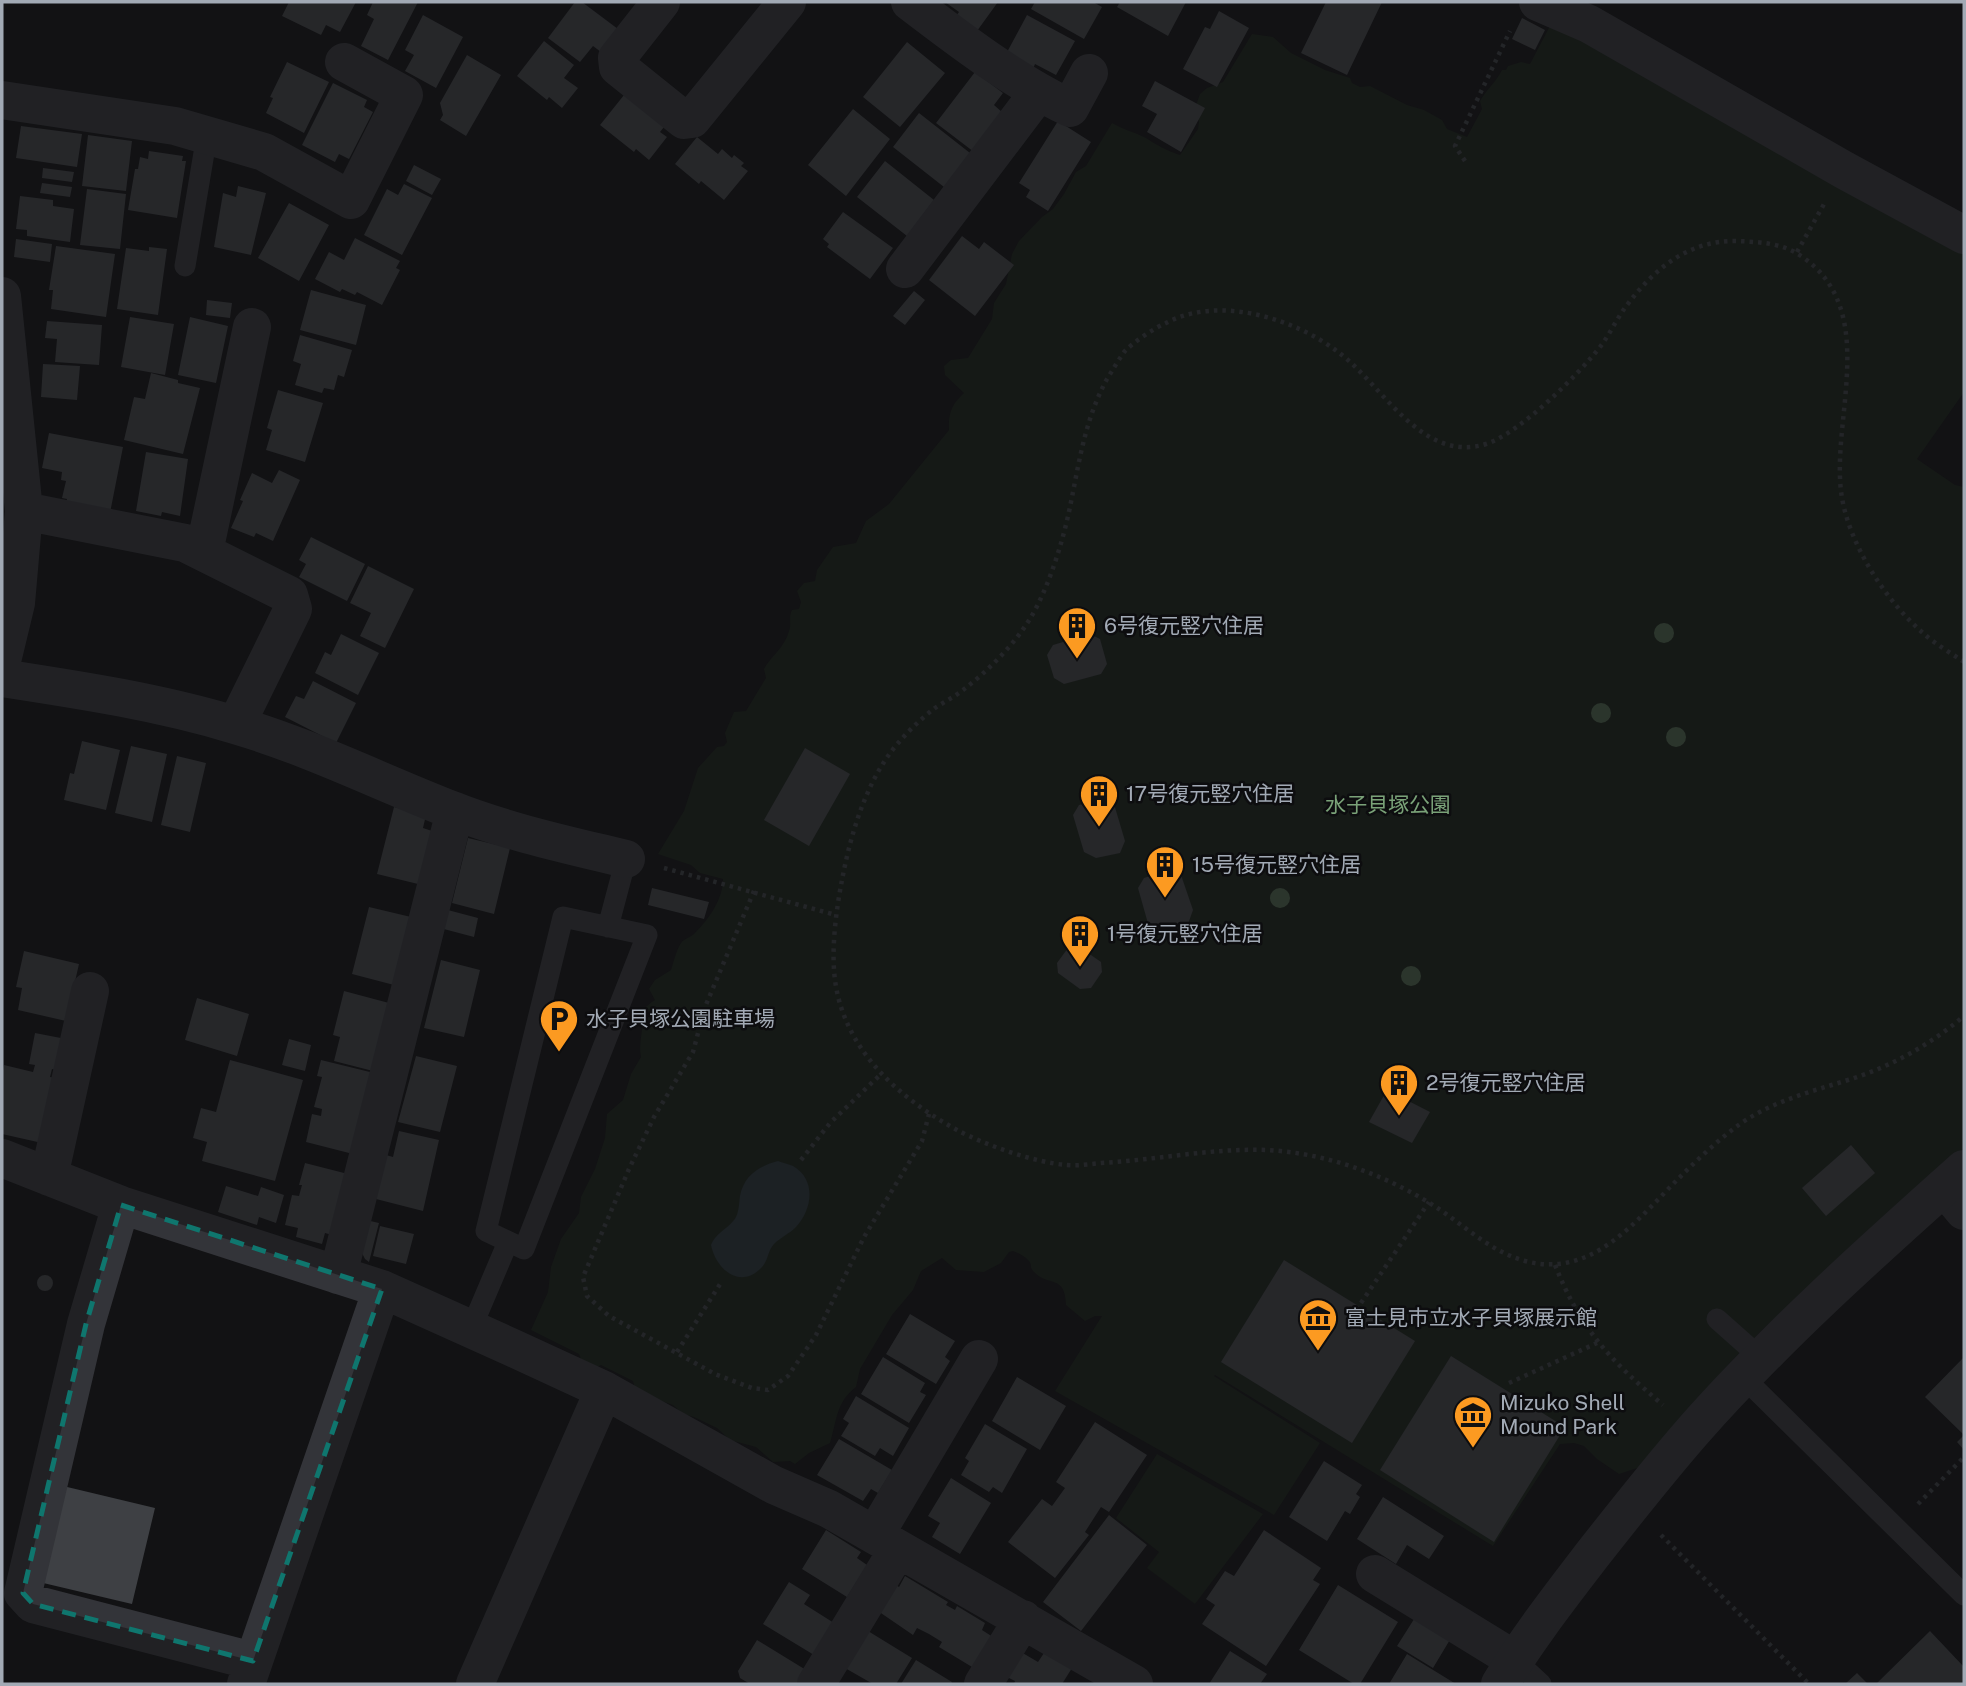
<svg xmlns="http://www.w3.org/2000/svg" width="1966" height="1686" font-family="'Public Sans','Noto Sans JP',sans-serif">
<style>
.green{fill:#1a221a}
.water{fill:#283338}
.building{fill:#3e4044}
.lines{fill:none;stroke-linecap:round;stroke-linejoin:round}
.path{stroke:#393c40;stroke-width:4.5;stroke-dasharray:3.5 5;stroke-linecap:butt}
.service{stroke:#333439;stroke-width:21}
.minor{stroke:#333439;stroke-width:38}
.tertiary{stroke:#333439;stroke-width:38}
.tree{fill:#4b614b}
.marked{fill:none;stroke:#0f766e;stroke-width:5;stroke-dasharray:14 9;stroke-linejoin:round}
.labels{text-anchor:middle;stroke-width:5;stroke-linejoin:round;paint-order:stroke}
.poi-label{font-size:21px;fill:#a2aab5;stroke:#0d0d0f;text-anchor:start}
.park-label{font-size:21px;fill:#7aa278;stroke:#0d0d0f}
</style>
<rect width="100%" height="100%" fill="#121214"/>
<!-- green -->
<path class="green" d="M 1551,24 L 1964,249 L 1964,392 L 1917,459 L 1955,485 L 1964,487 L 1964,1148 L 1764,1328 L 1726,1367 L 1646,1465 L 1619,1474 L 1597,1459 L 1584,1446 L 1574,1443 L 1560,1444 L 1493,1546 L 1215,1375 L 1214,1376 L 1320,1443 L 1274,1515 L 1055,1391 L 1102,1316 L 1095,1316 L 1085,1321 L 1066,1305 C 1065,1273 1048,1288 1033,1271 C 1029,1266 1033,1265 1028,1260 C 1025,1256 1018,1253 1013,1251 L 1009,1252 L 1001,1263 L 984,1272 L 956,1270 L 942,1258 L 921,1271 L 913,1290 L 892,1315 L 860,1369 L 856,1387 C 836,1402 837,1420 830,1443 L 809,1453 L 795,1464 L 790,1461 L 773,1462 L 756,1447 L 730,1440 L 717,1428 L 694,1417 L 683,1414 L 673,1405 L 636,1392 L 633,1381 L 601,1365 L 597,1367 L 581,1359 L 579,1354 L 531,1330 L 548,1292 L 551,1267 L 561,1239 L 579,1213 L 581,1197 L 595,1169 L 605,1138 L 607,1114 L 623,1100 L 631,1074 L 641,1057 C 639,1046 641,1040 642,1029 C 644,1012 637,1012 655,1000 L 649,989 L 655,980 L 671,970 C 674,961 676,951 681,943 C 685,938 690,938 695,933 C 709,919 723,899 723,879 L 700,873 L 691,865 L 658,854 L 684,811 L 698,768 L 717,747 L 724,746 L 727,742 L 725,733 L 734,712 L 746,711 L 766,678 L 764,669 C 771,656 785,647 789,631 C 792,624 788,618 792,610 L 799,609 L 801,602 L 797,591 L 804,583 L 815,581 L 817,570 L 833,547 L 856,543 L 866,521 L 889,504 L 949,430 C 948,413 952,404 964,393 L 945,375 L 944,366 L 951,360 L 968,358 L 992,319 L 994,303 L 1006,284 L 1012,254 L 1019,241 L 1042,217 L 1053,209 L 1064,194 L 1076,172 L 1086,166 L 1112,123 C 1122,129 1134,132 1144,137 C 1159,146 1163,149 1180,155 L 1198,129 L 1199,122 L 1195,108 L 1200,94 L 1207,88 L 1223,82 L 1252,34 L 1273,37 L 1291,53 L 1325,70 L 1350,78 L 1352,83 L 1360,87 L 1370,86 L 1407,105 L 1424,110 L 1442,120 L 1447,129 L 1467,137 L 1482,109 L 1480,101 C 1487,89 1496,82 1502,70 L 1506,70 L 1508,66 L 1521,62 L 1530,64 Z
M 1157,1454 L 1263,1514 L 1195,1604 L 1147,1568 L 1159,1552 L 1116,1518 Z"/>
<!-- water -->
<path class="water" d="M 778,1161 C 782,1163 789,1164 793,1166 C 817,1180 812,1210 796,1227 C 789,1234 781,1237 774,1244 C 768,1250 768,1261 762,1267 C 741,1290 716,1270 711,1245 C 717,1231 729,1229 736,1217 C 739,1211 739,1203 740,1196 C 744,1175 759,1166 778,1161 Z"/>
<!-- building -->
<path class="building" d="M 289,2 L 356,2 L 340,32 L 326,25 L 321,35 L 282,16 Z
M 373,2 L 418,2 L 388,60 L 361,46 L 374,19 L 367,15 Z
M 575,2 L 582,2 L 618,29 L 601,52 L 593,46 L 580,62 L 548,38 Z
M 945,2 L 998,2 L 977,31 L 956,16 L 959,12 Z
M 1035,2 L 1093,2 L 1102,7 L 1084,39 L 1031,9 Z
M 1120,2 L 1186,2 L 1168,36 L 1117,7 Z
M 1326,2 L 1382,2 L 1347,75 L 1301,53 Z
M 1219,11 L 1249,28 L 1217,87 L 1183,69 L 1205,27 L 1210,29 Z
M 423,15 L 463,37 L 436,88 L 405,71 L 414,55 L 405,50 Z
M 1027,15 L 1075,41 L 1056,75 L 1035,64 L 1033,69 L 1006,54 Z
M 1522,18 L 1545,30 L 1535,50 L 1512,39 Z
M 544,41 L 574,65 L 564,78 L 578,88 L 562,108 L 549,97 L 547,100 L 517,76 Z
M 907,42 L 945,73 L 900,127 L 863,97 Z
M 467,55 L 501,75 L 466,136 L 440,120 L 443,115 L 440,103 Z
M 287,62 L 329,82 L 304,133 L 266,113 L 273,98 L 270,97 Z
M 975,72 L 1003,93 L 994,105 L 1003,113 L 974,152 L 936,123 Z
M 1155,81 L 1205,108 L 1181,152 L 1147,132 L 1157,114 L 1142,106 Z
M 333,83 L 367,100 L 364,107 L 373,112 L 349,159 L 339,154 L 335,162 L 302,145 Z
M 624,95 L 664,127 L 660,132 L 667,137 L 649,160 L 636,149 L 634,152 L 600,125 Z
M 853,109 L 890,139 L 846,196 L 808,165 Z
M 919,113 L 970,153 L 944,187 L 893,147 Z
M 1058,121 L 1091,142 L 1048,211 L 1026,197 L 1030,190 L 1019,183 Z
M 21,126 L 82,134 L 77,167 L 16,158 Z
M 88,135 L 132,141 L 126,191 L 82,186 Z
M 697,137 L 718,154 L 722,149 L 732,158 L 734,155 L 744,163 L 741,166 L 748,171 L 724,200 L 701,181 L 699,184 L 675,164 Z
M 149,151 L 183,156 L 182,161 L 186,161 L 177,218 L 128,210 L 135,169 L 138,169 L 140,157 L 148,159 Z
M 885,161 L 934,200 L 907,236 L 857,197 Z
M 414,165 L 441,179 L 432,195 L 406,181 Z
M 43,168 L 74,172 L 72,182 L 42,178 Z
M 42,183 L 72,187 L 70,197 L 40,193 Z
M 404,184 L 432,198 L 402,255 L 364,235 L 387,189 L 398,195 Z
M 238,186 L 266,193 L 251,255 L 214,247 L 223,193 L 236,197 Z
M 87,189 L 126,194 L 120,249 L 80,245 Z
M 20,196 L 53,200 L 53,206 L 74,209 L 70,242 L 27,236 L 27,230 L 16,229 Z
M 289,203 L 329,225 L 299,281 L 258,258 Z
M 843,212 L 893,248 L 870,279 L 827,247 L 829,244 L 823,239 Z
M 962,236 L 979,249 L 984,242 L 1014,265 L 975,316 L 929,280 Z
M 355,238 L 400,261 L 396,268 L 400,270 L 382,305 L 357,292 L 355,295 L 342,289 L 340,292 L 315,279 L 329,252 L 344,260 Z
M 16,239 L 52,244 L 50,262 L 14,257 Z
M 56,246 L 115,254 L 106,317 L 51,309 L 53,290 L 49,290 Z
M 149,247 L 167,249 L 158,315 L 117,309 L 126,248 L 149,251 Z
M 311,290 L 366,305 L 356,345 L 300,330 Z
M 914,291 L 925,300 L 905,325 L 893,316 Z
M 207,300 L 232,303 L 230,318 L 206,315 Z
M 130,317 L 174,324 L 165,375 L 121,367 Z
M 190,317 L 228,326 L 216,383 L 178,375 Z
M 47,321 L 102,325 L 99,365 L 55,362 L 57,339 L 45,338 Z
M 300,335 L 352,350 L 344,377 L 338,375 L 334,390 L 324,388 L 322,393 L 295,385 L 301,364 L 293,361 Z
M 43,364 L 80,366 L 77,400 L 41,397 Z
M 151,373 L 178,380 L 178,383 L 200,388 L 183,454 L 124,440 L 134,397 L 145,399 Z
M 278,390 L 323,403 L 305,462 L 266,450 L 272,430 L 267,428 Z
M 49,433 L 123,447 L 110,513 L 66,505 L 67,499 L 62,498 L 66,481 L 61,480 L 62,472 L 42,468 Z
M 146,452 L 188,459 L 180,516 L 162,512 L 161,516 L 136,511 Z
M 279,470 L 300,480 L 273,541 L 256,533 L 254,537 L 231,528 L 243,501 L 240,500 L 252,473 L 272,483 Z
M 311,537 L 365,564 L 347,601 L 299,577 L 306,564 L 299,560 Z
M 368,566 L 414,589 L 385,648 L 360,636 L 371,613 L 350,603 Z
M 341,634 L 379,653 L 358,695 L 315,673 L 325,652 L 331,655 Z
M 1090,634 L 1100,639 L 1107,664 L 1101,674 L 1064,684 L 1054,678 L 1047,655 L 1053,645 Z
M 313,681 L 356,703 L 336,743 L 285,717 L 296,696 L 304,699 Z
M 82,741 L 120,750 L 106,810 L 64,800 L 70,773 L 74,774 Z
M 131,746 L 167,754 L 152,822 L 115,813 Z
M 805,748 L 850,774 L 809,846 L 764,820 Z
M 177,756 L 206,763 L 190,832 L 161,825 Z
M 1105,798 L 1114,804 L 1125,841 L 1120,853 L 1096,858 L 1084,852 L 1073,815 L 1079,805 Z
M 394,807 L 426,815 L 423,828 L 432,831 L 418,884 L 377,874 Z
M 468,838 L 510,848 L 494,914 L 452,903 Z
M 1169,870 L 1181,875 L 1193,910 L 1188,924 L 1163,933 L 1149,927 L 1138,888 L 1144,878 Z
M 652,888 L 709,902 L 704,919 L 648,905 Z
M 369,907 L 411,917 L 394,985 L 352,974 Z
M 444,909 L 478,918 L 474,937 L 440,928 Z
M 1078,946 L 1101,962 L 1102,972 L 1091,988 L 1080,989 L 1058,973 L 1057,963 L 1068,948 Z
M 24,951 L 79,964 L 66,1021 L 18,1010 L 22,988 L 16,987 Z
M 441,960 L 480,970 L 464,1037 L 424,1028 Z
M 344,991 L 389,1003 L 373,1071 L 334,1061 L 340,1037 L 333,1035 Z
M 197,998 L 249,1014 L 237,1056 L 185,1040 Z
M 35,1033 L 66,1039 L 60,1071 L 52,1069 L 50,1077 L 56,1078 L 42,1143 L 2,1134 L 2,1075 L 4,1065 L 33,1072 L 35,1065 L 29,1064 Z
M 289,1039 L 311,1045 L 305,1071 L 282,1065 Z
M 416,1056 L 457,1066 L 440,1132 L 398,1122 Z
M 230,1060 L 303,1080 L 275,1181 L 202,1161 L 207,1142 L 193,1138 L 201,1108 L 216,1112 Z
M 321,1060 L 374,1073 L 353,1154 L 306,1142 L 312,1114 L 321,1116 L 322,1109 L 314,1107 L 322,1077 L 317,1076 Z
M 1387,1090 L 1430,1112 L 1412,1143 L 1369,1122 Z
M 399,1131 L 439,1140 L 423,1211 L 376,1199 L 386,1155 L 393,1157 Z
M 1851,1145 L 1875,1173 L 1826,1216 L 1802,1188 Z
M 305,1163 L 348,1174 L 332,1235 L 325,1233 L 322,1244 L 296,1237 L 298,1228 L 285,1225 L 292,1195 L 299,1196 L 302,1185 L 299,1185 Z
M 226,1186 L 258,1196 L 261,1187 L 284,1195 L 276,1223 L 259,1217 L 257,1225 L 218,1212 Z
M 366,1220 L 379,1223 L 369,1262 L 365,1259 L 359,1247 Z
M 380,1226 L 414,1234 L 406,1264 L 373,1256 Z
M 1284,1260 L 1415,1341 L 1352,1443 L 1221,1362 Z
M37 1283a8 8 0 1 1 16 0a8 8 0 1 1-16 0Z
M 910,1314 L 955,1341 L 945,1357 L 950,1361 L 936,1384 L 886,1354 Z
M 1451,1356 L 1565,1427 L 1494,1542 L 1380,1470 Z
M 883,1357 L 925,1383 L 920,1392 L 926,1395 L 909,1423 L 861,1394 Z
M 1964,1357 L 1964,1450 L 1957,1442 L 1964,1435 L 1925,1397 Z
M 1017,1377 L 1066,1406 L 1040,1450 L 992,1421 Z
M 856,1396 L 909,1428 L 893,1456 L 880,1448 L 875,1456 L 841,1436 L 849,1423 L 843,1419 Z
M 1095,1422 L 1147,1455 L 1109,1512 L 1101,1507 L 1085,1532 L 1089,1535 L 1055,1578 L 1008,1542 L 1042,1499 L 1052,1506 L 1065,1488 L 1056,1482 Z
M 985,1424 L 1027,1449 L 1002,1493 L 993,1487 L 989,1492 L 961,1475 L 969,1461 L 965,1458 Z
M 839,1439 L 892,1470 L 878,1493 L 871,1489 L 863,1501 L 817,1475 Z
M 1324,1461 L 1362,1485 L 1356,1494 L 1360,1497 L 1350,1514 L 1345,1511 L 1327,1541 L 1289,1517 Z
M 951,1478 L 991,1503 L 960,1554 L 932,1537 L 940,1523 L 928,1516 Z
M 63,1486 L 155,1508 L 132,1604 L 39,1582 Z
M 1383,1497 L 1444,1536 L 1429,1559 L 1407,1545 L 1396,1564 L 1357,1539 Z
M 1109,1515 L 1147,1545 L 1081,1631 L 1043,1602 Z
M 826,1530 L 861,1552 L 857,1558 L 867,1565 L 847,1597 L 802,1569 Z
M 1264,1530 L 1321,1568 L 1313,1580 L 1320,1584 L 1266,1666 L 1202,1624 L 1215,1605 L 1206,1599 L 1225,1571 L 1234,1576 Z
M 905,1576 L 948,1602 L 946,1605 L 955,1610 L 957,1606 L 985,1623 L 982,1630 L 996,1639 L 977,1670 L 939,1647 L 942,1642 L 929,1634 L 917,1628 L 913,1635 L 875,1609 L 891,1582 L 899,1587 Z
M 789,1582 L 810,1595 L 804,1604 L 834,1623 L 814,1655 L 763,1624 Z
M 1338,1585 L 1398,1622 L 1360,1684 L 1354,1684 L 1299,1650 Z
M 1416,1616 L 1451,1638 L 1433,1668 L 1397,1646 Z
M 868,1631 L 912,1658 L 896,1684 L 873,1684 L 845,1668 Z
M 1930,1631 L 1964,1667 L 1964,1684 L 1876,1684 Z
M 757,1640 L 806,1670 L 798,1684 L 750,1684 L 740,1678 L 738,1671 Z
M 1230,1651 L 1267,1674 L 1260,1684 L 1209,1684 Z
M 1021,1652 L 1038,1662 L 1044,1653 L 1072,1668 L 1062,1684 L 1014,1684 L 1015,1681 L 1007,1677 Z
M 1407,1654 L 1456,1684 L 1389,1684 Z
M 916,1660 L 952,1682 L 951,1684 L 901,1684 Z
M 1857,1673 L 1868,1684 L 1845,1684 Z"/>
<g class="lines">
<!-- path -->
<path class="path" d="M 1465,161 L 1455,146 L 1510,31
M 1797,252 L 1824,204
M 1964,662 C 1951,653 1935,644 1923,633 C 1885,600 1847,542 1841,491 C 1832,416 1880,309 1801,256 C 1783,243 1759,242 1737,241 C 1689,240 1655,268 1627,305 C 1617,318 1610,334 1600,347 C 1578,375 1520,433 1486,444 C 1421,464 1382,384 1338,352 C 1294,318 1218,295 1166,323 C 1153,329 1135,341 1125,351 C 1120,357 1111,373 1107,379 C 1085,419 1079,463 1070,507 C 1063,541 1049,587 1031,617 C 1015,644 988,671 963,690 C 954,697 944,702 935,708 C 918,721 900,739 888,756 C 863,792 850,838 842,880 C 836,911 831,949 835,980 C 844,1050 899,1098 957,1130 C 985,1145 1036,1163 1067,1165 C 1079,1166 1090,1164 1101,1163 C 1156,1160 1211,1148 1267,1150 C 1327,1153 1389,1176 1439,1209 C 1467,1228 1492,1252 1525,1261 C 1592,1279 1636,1221 1678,1179 C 1697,1160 1718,1140 1740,1124 C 1773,1101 1810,1092 1848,1080 C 1890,1067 1930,1045 1964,1016
M 664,868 L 836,915
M 754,891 L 705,1007 L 693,1052 L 654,1117 L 629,1169 L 583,1277 L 587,1296 L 609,1316 L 715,1374 L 752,1388 L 768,1390 L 788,1376 L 816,1335 L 864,1237 L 922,1141 L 929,1114
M 801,1160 L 830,1123 L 880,1075
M 1555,1265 C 1581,1330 1610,1360 1663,1405
M 1361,1303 L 1429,1202
M 677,1352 L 722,1281
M 1509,1383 L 1597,1343
M 1918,1504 L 1964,1457
M 1661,1535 L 1809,1684"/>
<!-- service -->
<path class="service" d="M 185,266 L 207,135
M 563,917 L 647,935 L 524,1249 L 486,1231 Z
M 608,927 L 626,859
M 1717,1319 L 1762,1359
M 471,1329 L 508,1242
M 1743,1377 L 1964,1595
M 1515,1660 L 1541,1684"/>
<!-- minor -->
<path class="minor" d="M 661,2 L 617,58 L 618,67 L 684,120 L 692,119 L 787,2
M 910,2 C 961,41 1012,80 1070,108 L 1089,73
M 1538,2 L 1589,24 L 1844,170 L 1964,235
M 2,100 L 175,126 L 264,152 L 351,200 L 404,95 L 344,62
M 905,269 L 1038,93
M 2,296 L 24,511 L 16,603 L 2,661
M 24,511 L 185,543 L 289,595 L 293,609 L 236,725
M 204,552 L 252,327
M 2,678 C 80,690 159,702 235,725 C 310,747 380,782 452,810 C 508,832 568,845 626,859
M 2,1158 L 121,1205 L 382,1289 L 513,1348 L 604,1390 L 774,1485 L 829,1509 L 1134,1684
M 49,1177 L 90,991
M 1944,1187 L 1964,1211
M 121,1205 L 86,1324 L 23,1593 L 33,1604 L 253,1661
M 338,1275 L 455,811
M 875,1535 L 979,1359
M 1375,1574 L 1515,1660
M 246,1684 L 382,1289
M 475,1684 L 604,1390
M 816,1684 L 898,1549
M 983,1684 L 1023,1619"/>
<!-- tertiary -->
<path class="tertiary" d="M 1500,1684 C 1527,1639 1560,1597 1592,1555 C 1625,1513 1658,1471 1693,1431 C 1774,1339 1872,1251 1964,1169"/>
</g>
<!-- trees -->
<g class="tree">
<circle cx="1664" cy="633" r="10"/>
<circle cx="1601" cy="713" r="10"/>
<circle cx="1676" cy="737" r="10"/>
<circle cx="1280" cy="898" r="10"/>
<circle cx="1411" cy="976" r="10"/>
</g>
<!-- marked area -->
<path d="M0 0H1966V1686H0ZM 121,1205 L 382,1289 L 253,1661 L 33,1604 L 23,1593 L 86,1324 Z" fill="#121214" fill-opacity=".55" fill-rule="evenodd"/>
<path class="marked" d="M 121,1205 L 382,1289 L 253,1661 L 33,1604 L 23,1593 L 86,1324 Z"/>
<!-- icons -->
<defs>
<g id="building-pin" transform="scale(2.0125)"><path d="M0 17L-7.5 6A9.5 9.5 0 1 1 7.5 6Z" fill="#fc9a21" stroke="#0d0d0f"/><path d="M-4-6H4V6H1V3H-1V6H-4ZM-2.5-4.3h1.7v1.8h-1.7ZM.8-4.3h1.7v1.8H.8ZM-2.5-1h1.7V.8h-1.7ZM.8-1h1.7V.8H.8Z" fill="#111"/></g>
<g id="parking-pin" transform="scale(2.0125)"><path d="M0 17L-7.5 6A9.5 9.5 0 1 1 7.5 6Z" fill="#fc9a21" stroke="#0d0d0f"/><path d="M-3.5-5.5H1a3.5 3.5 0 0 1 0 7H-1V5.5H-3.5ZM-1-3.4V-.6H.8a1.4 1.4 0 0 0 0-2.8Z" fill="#111"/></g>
<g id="museum-pin" transform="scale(2.0125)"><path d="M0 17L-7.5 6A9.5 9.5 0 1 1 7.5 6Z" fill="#fc9a21" stroke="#0d0d0f"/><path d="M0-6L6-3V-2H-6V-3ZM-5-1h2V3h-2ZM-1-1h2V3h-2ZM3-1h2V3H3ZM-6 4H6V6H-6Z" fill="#111"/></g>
</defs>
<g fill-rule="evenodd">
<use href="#building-pin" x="1077" y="626"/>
<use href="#building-pin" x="1099" y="794"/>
<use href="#building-pin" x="1165" y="865"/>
<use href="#building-pin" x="1080" y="934"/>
<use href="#parking-pin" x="559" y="1019"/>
<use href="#building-pin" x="1399" y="1083"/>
<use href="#museum-pin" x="1318" y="1318"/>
<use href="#museum-pin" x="1473" y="1415"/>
</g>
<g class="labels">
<!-- poi labels -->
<g class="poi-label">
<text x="1104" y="633">6号復元竪穴住居</text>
<text x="1126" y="801">17号復元竪穴住居</text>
<text x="1192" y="872">15号復元竪穴住居</text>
<text x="1107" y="941">1号復元竪穴住居</text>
<text x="586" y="1026">水子貝塚公園駐車場</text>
<text x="1426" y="1090">2号復元竪穴住居</text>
<text x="1345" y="1325">富士見市立水子貝塚展示館</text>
<text x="1500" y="1410">Mizuko Shell<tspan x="1500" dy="24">Mound Park</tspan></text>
</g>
<!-- park labels -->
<g class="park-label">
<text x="1388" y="812">水子貝塚公園</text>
</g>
</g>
<!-- border -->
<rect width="1966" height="1686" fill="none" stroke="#a2aab5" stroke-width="7"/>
</svg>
